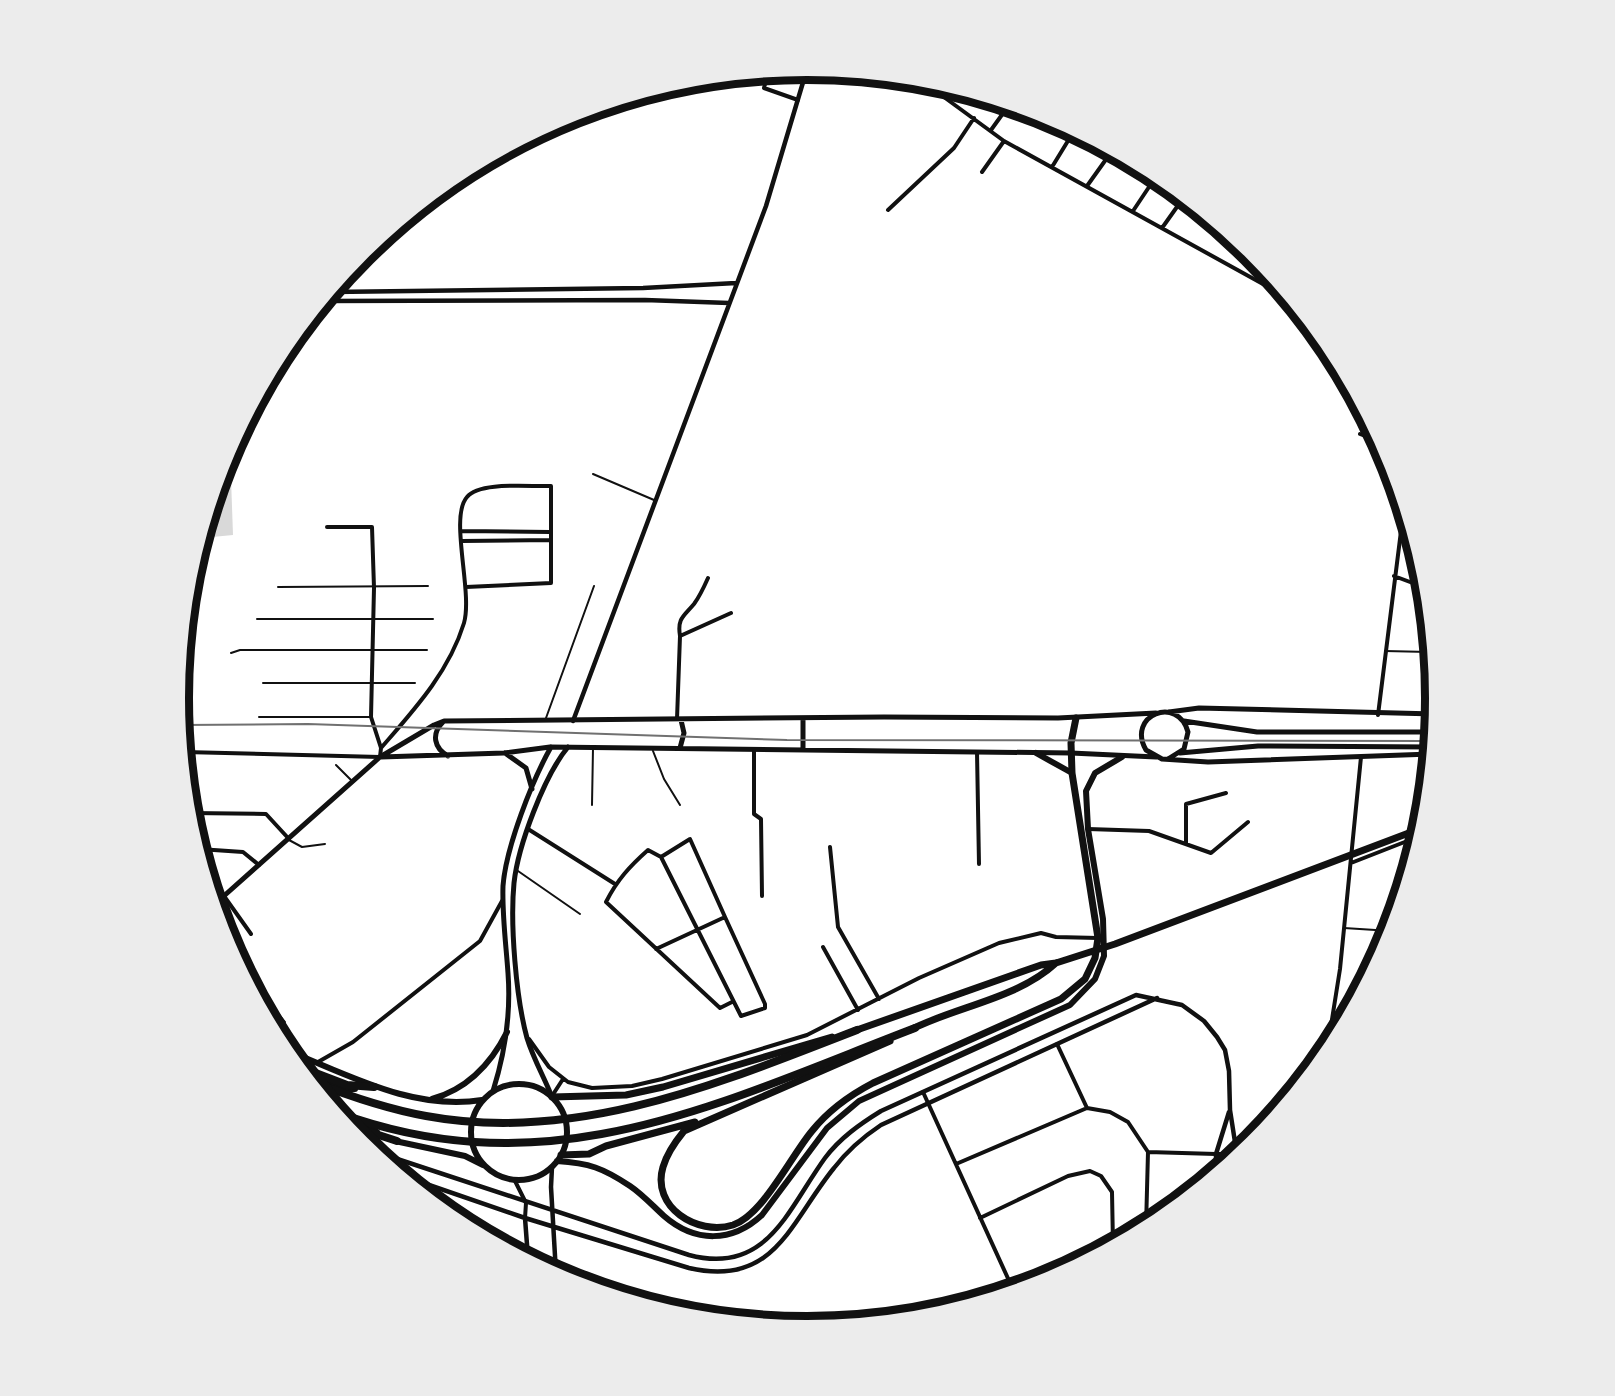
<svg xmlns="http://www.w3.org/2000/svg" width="1615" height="1396" font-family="Arial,sans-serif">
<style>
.water{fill:#d9d9d9}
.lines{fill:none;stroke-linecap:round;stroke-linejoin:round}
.service{stroke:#111;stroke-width:2}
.minor{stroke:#111;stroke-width:4}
.tertiary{stroke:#111;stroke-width:4.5}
.secondary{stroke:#111;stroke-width:5}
.primary{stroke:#111;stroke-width:6}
.trunk{stroke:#111;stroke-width:7}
.motorway{stroke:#111;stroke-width:8}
.rail{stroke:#707070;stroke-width:2}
.rim{fill:none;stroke:#111;stroke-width:8}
</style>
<rect width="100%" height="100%" fill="#fff"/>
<!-- water -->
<path class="water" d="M 230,450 L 233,535 L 202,538 L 227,457 Z"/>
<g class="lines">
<!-- service -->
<path class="service" d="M 593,474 L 654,500
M 278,587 L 428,586
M 257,619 L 433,619
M 1385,651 L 1429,652
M 231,653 L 240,650 L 427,650
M 263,683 L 415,683
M 259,717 L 371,717
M 546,718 L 594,586
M 653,751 L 664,779 L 680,805
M 336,765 L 351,780
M 592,805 L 593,748
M 289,840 L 302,847 L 325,844
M 518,871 L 580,914
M 1344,928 L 1391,931
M 232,947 L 258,988 L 285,1022"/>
<!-- minor -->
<path class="minor" d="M 768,73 L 764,88 L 798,100
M 926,81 L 937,92 L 1004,141 L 1272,289 L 1285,293
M 991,130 L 1009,105
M 1052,167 L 1074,131
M 982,172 L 1004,141
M 1087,186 L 1112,151
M 888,210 L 954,148 L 974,118
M 1133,211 L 1157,175
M 1162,228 L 1184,197
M 1360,434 L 1381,442
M 461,531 L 550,532
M 462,541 L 551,540
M 1394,576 L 1426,588
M 680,636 L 731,613
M 1378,715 L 1404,507
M 677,719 L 680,636 C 677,618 684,616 694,604 C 700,596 704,587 708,578
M 381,748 C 414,710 449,672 464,623 C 473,592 449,517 467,497 C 479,481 531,487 551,486 L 551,583 L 466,587
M 754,749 L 754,814 L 761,819 L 762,896
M 184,752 L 380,757 L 381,748 L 371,717 L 374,588 L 372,527 L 327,527
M 977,752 L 979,864
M 190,813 L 266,814 L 289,839
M 528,829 L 615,884
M 1088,829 L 1149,831 L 1211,853 L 1248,822
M 1186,843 L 1186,804 L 1226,793
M 830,847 L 838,927 L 879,999
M 199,849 L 243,852 L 259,865
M 1351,863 L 1420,836
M 224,896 L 251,934
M 725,917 L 765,1004 L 765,1008 L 741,1016 L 661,857 L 648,850 C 630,866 617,880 606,902 L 720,1008 L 732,1002
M 229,944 L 232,947
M 823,947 L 858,1010
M 656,949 L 725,917 L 690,839 L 661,857
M 529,1039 L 549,1067 L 568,1082 L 592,1088 L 632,1086 L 662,1079 L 807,1035 L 919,978 L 999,943 L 1041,933 L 1056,937 L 1098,938
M 1057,1044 L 1087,1108
M 1327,1051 L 1340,969 L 1361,757
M 318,1062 L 353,1042 L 480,941 L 502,901
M 923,1092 L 1011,1285
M 552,1096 L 563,1079
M 1148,1152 L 1216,1154
M 956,1164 L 1087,1108 L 1110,1112 L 1128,1122 L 1148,1152 L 1146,1227
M 515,1181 L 526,1203 L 525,1218
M 980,1218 L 1068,1176 L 1090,1171 L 1101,1176 L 1112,1192 L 1113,1245
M 997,1295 C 1006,1285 1018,1281 1031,1284"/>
<!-- tertiary -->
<path class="tertiary" d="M 331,292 L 643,288 L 736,283
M 324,301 L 645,300 L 729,303
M 573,721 L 766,206 L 807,69
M 373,1151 L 689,1255 C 767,1276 788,1209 825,1158 C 840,1138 860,1124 881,1111 L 1136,995 L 1182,1005 L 1204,1021 L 1217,1037 L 1225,1050 L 1229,1071 L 1230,1110 L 1237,1155 L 1216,1154
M 552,1167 L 551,1187 L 556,1273
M 1216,1173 L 1216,1154 L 1229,1112
M 403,1176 L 525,1218 L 689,1268 C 775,1288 790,1222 834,1168 C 847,1151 863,1137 881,1125 L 1157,998
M 525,1218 L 528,1258"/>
<!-- secondary -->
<path class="secondary" d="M 1169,712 L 1199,708 L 1435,714
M 803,718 L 803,749
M 1184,721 L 1257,732 L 1433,732
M 443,722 C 431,734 434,748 448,756
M 680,748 L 684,733 L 681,720
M 505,753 L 526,768 L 532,789
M 1180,753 L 1258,746 L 1432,747
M 381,757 L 504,753 L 550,747 L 1071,753 L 1156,757
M 1168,759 L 1184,749 L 1188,732 C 1178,695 1126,715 1146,750 L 1162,759 L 1208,762 L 1431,754
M 216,903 L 380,757 L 434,725 L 444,721 L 884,717 L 1058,718 L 1156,713
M 493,1091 C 505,1053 511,1013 508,973 C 506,944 502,915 503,886 C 506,847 532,781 551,747
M 552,1097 C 544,1077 533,1058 527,1038 C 516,998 510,924 514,883 C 518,846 544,776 568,747"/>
<!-- primary -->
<path class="primary" d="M 1036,753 L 1072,773
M 286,1050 C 349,1075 413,1111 482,1100
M 317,1077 L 348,1089 L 355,1089
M471 1132a48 48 0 1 1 96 0a48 48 0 1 1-96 0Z
M 432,1099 C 467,1089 491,1064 507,1032
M 348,1119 L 377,1132
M 353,1131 L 367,1135
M 395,1141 L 465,1156 L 483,1165
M 557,1161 C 589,1163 603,1168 630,1186 C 642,1194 653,1206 664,1216 C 695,1243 732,1243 762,1215 L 827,1128 L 859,1101 L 1070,1005 L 1095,979 L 1104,956 L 1103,919 L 1088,829 L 1086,791 L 1095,773 L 1122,757"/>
<!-- trunk -->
<path class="trunk" d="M 910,1030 C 957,1006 1017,999 1056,963
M 854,1031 L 1041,965 L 1056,963 L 1115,944 L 1422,828
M 890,1041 L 684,1131 C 675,1142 667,1153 663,1167 C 651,1207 697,1236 733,1225 C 763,1215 791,1156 812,1131 C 828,1111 850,1095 873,1083 L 1061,999 L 1085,979 L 1095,958 L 1098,938 L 1072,773 L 1071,743 L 1076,718
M 552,1097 L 626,1095 L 663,1087 L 832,1037
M 561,1155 L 589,1154 L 606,1146 L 695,1122"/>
<!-- motorway -->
<path class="motorway" d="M 300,1067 L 347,1085 L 374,1087
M 313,1082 C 349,1096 387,1109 426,1116 C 577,1144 720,1083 857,1030
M 339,1113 C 551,1190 719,1103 915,1028
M 348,1125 L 397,1141"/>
<!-- rail -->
<path class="rail" d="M 181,725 L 308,724 L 787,740 L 1432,741"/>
</g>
<!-- crop -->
<path d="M0 0H1615V1396H0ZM189 698a618 618 0 1 1 1236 0a618 618 0 1 1-1236 0Z" fill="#ececec" fill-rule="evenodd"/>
<path class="rim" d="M189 698a618 618 0 1 1 1236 0a618 618 0 1 1-1236 0Z"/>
</svg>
